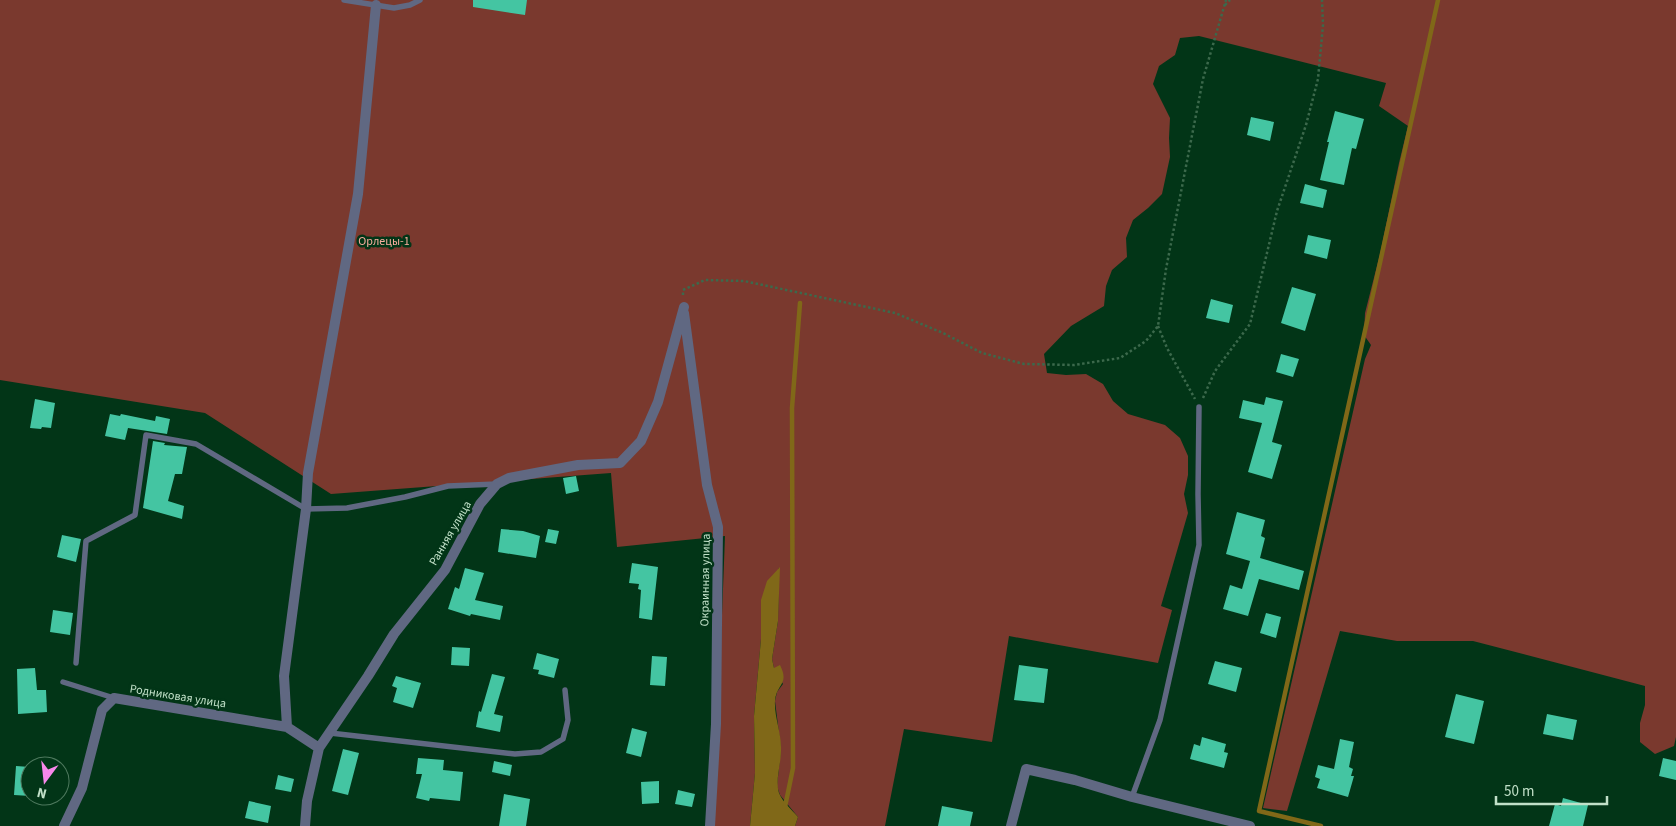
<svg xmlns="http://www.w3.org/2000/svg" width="1676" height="826" font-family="'Source Sans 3',sans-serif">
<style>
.green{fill:#7a392e}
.water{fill:#806818}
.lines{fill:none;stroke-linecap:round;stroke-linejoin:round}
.stream{stroke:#806818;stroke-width:4.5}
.building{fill:#44c5a2}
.path{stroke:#3c694c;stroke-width:2.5;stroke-dasharray:2.5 2.5;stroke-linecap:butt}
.service{stroke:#606882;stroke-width:5.5}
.minor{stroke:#606882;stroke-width:10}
.labels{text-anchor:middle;stroke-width:5;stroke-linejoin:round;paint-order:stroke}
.park-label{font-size:12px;fill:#f8ad9e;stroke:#023517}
.street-label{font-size:12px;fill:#c1e0c8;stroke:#023517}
</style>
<rect width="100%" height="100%" fill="#023517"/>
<!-- green -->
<path class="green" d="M 0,0 L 1676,0 L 1676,737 L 1674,746 L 1655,754 L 1640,742 L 1640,723 L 1645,705 L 1645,686 L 1473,641 L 1397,641 L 1340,631 L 1287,811 L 1263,808 L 1365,359 L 1371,345 L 1364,335 L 1365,313 L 1380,254 L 1399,163 L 1408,126 L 1379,106 L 1386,83 L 1199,36 L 1180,38 L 1175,55 L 1159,66 L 1153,84 L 1170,118 L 1169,138 L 1170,157 L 1162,194 L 1148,208 L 1133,220 L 1126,238 L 1127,257 L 1112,270 L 1106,286 L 1104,306 L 1071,326 L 1044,354 L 1047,373 L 1066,375 L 1086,374 L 1103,384 L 1113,401 L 1128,414 L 1165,425 L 1180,438 L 1188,456 L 1188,475 L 1184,494 L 1188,513 L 1161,606 L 1172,610 L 1158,663 L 1009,636 L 992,742 L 904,729 L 885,826 L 795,826 L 798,817 L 780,795 L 777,786 L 781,749 L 775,701 L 777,692 L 783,684 L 774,668 L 772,659 L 778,621 L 779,568 L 761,619 L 761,639 L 754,716 L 755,773 L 750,826 L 714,826 L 725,536 L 617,547 L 611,473 L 331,494 L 205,413 L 0,380 Z"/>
<!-- water -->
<path class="water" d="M 780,567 L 778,621 L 772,659 L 774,668 L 780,665 C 790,685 776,684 775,701 C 774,717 782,734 781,751 C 781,764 775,780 779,793 C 782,801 792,810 798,817 L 795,826 L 750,826 L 755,773 L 754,716 L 761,639 L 761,600 L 767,581 Z"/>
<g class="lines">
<!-- stream -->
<path class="stream" d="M 785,807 L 793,768 L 792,408 L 800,303
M 1321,826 L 1259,811 L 1438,0"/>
</g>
<!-- building -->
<path class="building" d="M 473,0 L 527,0 L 525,15 L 473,7 Z
M 1335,111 L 1364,119 L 1356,149 L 1352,148 L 1344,185 L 1320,180 L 1329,142 L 1327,142 Z
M 1251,117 L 1274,122 L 1270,141 L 1247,135 Z
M 1305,184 L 1327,190 L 1323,208 L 1300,203 Z
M 1308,235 L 1331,240 L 1327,259 L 1304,253 Z
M 1292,287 L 1316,294 L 1305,331 L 1281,323 Z
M 1211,299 L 1233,305 L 1229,323 L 1206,318 Z
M 1281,354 L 1299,359 L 1293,377 L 1276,372 Z
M 1266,397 L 1283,401 L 1272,442 L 1282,445 L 1272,479 L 1248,472 L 1262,423 L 1239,418 L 1243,400 L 1264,405 Z
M 35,399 L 55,403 L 51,428 L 42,427 L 41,429 L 30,428 Z
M 110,414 L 120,416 L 121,414 L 155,421 L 156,416 L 170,419 L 167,434 L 128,428 L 125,440 L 105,436 Z
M 153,441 L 165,443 L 164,445 L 187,447 L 182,474 L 175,474 L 168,501 L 184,506 L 182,519 L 143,508 Z
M 576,476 L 579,491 L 566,494 L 563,478 Z
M 1237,512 L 1265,520 L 1261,536 L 1265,538 L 1260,558 L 1304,571 L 1299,590 L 1259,579 L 1248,616 L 1223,609 L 1230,585 L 1242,589 L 1250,561 L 1226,554 Z
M 501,529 L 523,531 L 540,536 L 536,558 L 498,552 Z
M 548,529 L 559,531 L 556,544 L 545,542 Z
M 62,535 L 81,539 L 76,562 L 57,557 Z
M 632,563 L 658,567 L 652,620 L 639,618 L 641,590 L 638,589 L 639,584 L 629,583 Z
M 465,568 L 484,573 L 475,600 L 503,606 L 500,620 L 471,614 L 470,616 L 448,609 L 455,587 L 459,589 Z
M 53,610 L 73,613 L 70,635 L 50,632 Z
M 1266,613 L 1281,617 L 1276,638 L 1260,633 Z
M 452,647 L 470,648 L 469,666 L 451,665 Z
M 537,653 L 559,659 L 554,678 L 538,674 L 539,670 L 533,669 Z
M 652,656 L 667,657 L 665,686 L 650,685 Z
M 1215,661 L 1242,668 L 1236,692 L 1208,684 Z
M 1019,665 L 1048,669 L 1044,703 L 1014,700 Z
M 35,668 L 37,690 L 46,690 L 47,712 L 18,714 L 17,669 Z
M 492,674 L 505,677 L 494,714 L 503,716 L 500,732 L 476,727 L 479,711 L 481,712 Z
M 396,676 L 421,683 L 413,708 L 393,702 L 397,688 L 392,686 Z
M 1456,694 L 1484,701 L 1474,744 L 1445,737 Z
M 1547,714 L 1577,720 L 1573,740 L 1543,734 Z
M 632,728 L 647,732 L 641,757 L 626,753 Z
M 1202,737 L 1226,744 L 1224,752 L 1228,753 L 1224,768 L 1190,759 L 1194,744 L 1200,746 Z
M 1340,739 L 1354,742 L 1349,767 L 1353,769 L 1351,776 L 1354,776 L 1348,797 L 1317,788 L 1320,779 L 1315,777 L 1318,765 L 1334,769 Z
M 343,749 L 359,753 L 348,795 L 332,791 Z
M 418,758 L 444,760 L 443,770 L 463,772 L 460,801 L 430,798 L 429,801 L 416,798 L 422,774 L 416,774 Z
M 1663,758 L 1676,761 L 1676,780 L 1659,776 Z
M 494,761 L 512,765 L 510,776 L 492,772 Z
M 16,766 L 30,767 L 30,796 L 14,795 Z
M 278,775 L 294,779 L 291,792 L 275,789 Z
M 659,781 L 659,803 L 642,804 L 641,782 Z
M 678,790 L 695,794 L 692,807 L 675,804 Z
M 504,794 L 530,799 L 526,826 L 499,826 Z
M 1563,798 L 1588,805 L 1583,826 L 1549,826 L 1555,804 L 1561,806 Z
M 249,801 L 271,806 L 268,823 L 245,818 Z
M 942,806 L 973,812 L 970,826 L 938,826 Z"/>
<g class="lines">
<!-- path -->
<path class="path" d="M 1225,5 L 1230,0
M 683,295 L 683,290 L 705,280 L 744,281 L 895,313 L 943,333 L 982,353 L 1024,364 L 1074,365 L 1120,358 L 1146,341 L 1158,326 L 1166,269 L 1203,79 L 1226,0
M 1158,326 L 1167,348 L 1195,399
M 1203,398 L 1215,371 L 1250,324 L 1277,211 L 1306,125 L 1318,79 L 1323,25 L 1322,0"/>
<!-- service -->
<path class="service" d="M 344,0 L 394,8 L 410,5 L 420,0
M 76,663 L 86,541 L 135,515 L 146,435 L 196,444 L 306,509 L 347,508 L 405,497 L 448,486 L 497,484
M 63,682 L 114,698
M 330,733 L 515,754 L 541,752 L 563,739 L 568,720 L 565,690
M 1132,797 L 1160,720 L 1199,545 L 1198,494 L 1199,407"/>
<!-- minor -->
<path class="minor" d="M 684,313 L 707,485 L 718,527 L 716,724 L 710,826
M 319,748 L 287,727 L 284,676 L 306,509 L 308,473 L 358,194 L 376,5
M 64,826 L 82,788 L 102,710 L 114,698 L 287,727
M 305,826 L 307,801 L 319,748 L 368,676 L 394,634 L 445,570 L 480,504 L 497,484 L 509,478 L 578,465 L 620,463 L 641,441 L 658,402 L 684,307
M 1011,826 L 1026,769 L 1075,780 L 1132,797 L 1250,826"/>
</g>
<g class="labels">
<!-- park labels -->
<g class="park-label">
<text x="384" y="245">Орлецы-1</text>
</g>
<!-- street labels -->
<g class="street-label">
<text transform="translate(450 533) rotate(-60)" y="4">Ранняя улица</text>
<text transform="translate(705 580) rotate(-89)" y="4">Окраинная улица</text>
<text transform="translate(178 696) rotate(9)" y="4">Родниковая улица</text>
</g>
</g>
<!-- north arrow -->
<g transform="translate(45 781) rotate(195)"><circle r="24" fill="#023517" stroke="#4e795e"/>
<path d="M0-4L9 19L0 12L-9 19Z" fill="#f888eb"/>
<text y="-8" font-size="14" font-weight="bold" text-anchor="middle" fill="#c1e0c8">N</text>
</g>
<!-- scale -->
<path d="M1496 796v8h111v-8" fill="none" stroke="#c1e0c8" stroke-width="2.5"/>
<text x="1504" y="796" font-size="15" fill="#c1e0c8" stroke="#023517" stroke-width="4" paint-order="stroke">50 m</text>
</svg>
